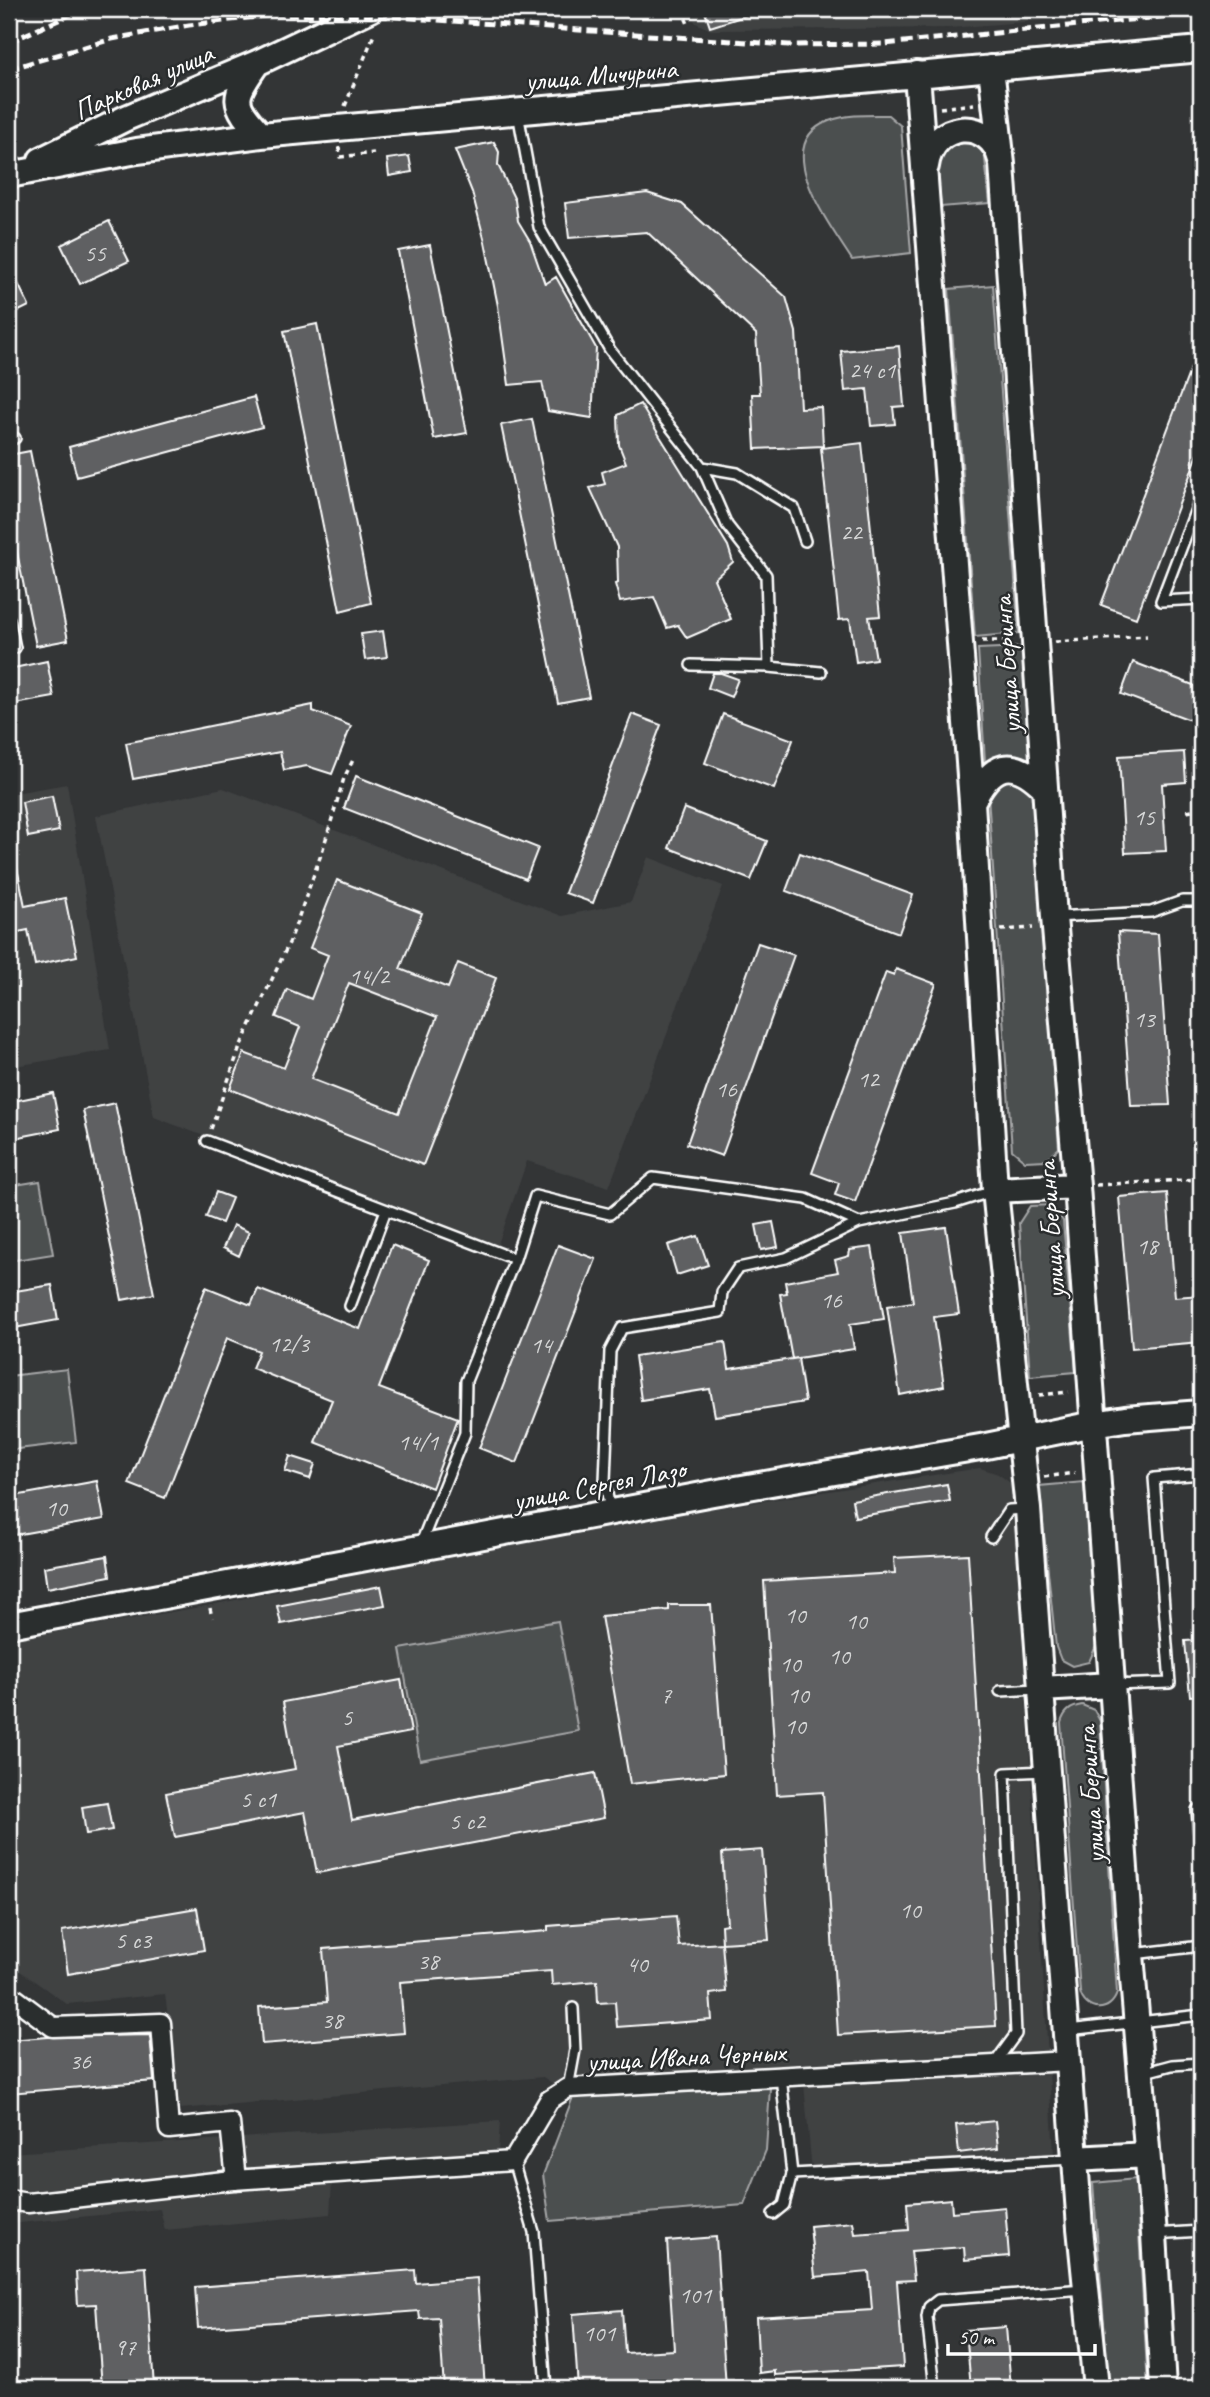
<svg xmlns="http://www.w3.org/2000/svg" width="1210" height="2397" font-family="Caveat,sans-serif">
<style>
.built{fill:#404243}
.green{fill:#4c4f50;stroke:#a6a7a8;stroke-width:2}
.building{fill:#5f6162;stroke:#fff;stroke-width:2;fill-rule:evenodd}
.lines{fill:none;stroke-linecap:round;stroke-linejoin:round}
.lane-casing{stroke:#fff;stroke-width:14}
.street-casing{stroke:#fff;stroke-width:23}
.secondary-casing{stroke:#fff;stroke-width:30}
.path{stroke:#fff;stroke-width:3.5;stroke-dasharray:5 5;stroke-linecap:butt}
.lane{stroke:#2a2d2e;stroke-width:9}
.street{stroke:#2a2d2e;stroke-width:18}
.secondary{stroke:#2a2d2e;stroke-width:24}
.rail{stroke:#fff;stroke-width:5;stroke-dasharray:10 5;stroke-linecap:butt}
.labels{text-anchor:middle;stroke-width:5;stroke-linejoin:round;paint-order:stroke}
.number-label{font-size:24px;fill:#d7d8d8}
.street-label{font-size:28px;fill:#fff;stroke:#2a2d2e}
</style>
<rect width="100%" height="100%" fill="#333536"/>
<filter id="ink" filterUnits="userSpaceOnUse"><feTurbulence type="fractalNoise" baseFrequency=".0143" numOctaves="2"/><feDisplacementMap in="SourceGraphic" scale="14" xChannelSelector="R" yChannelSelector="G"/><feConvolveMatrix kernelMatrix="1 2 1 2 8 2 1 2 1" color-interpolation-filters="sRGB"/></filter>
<g filter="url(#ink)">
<!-- built -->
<path class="built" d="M 687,9 L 1180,9 L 949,28 L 711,30 L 696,23 Z
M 67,784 L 110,1050 L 9,1067 L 9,794 Z
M 223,788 L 562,916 L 631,902 L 648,857 L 723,886 L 609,1187 L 527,1161 L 497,1247 L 154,1117 L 96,816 Z
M 980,1468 L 998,1474 L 1013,1485 L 1054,2155 L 812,2171 L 804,2084 L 567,2093 L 543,2077 L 180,2109 L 165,1994 L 67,2004 L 13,1966 L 11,1927 L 9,1927 L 9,1640 L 206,1606 L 587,1528 Z
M 500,2121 L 497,2169 L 332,2182 L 330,2214 L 165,2230 L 160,2209 L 9,2224 L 9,2153 Z"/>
<!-- green -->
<path class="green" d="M 888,115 L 901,126 L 911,253 L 852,260 C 832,228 767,144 829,121 C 848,114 868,115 888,115 Z
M 966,137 L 984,150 L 990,203 L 941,207 L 937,162 L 941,148 Z
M 993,285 L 1019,633 L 975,637 L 949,289 Z
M 1022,647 L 1032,758 L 985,762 L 978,649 Z
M 1020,779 L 1033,791 L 1059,1148 L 1046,1160 L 1025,1161 L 1012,1150 L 988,795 L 999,781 Z
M 40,1181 L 53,1254 L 9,1261 L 9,1186 Z
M 1051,1205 L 1063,1221 L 1076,1372 L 1030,1376 L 1019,1223 L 1030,1206 Z
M 67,1369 L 76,1442 L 9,1450 L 9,1376 Z
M 1084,1482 L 1096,1646 L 1089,1662 L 1072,1666 L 1061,1660 L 1056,1647 L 1039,1486 Z
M 558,1621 L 578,1731 L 420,1760 L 400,1649 Z
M 1082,1705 L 1094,1710 L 1100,1721 L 1117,1993 C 1111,2014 1085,2013 1080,1992 L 1061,1723 C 1064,1712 1070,1707 1082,1705 Z
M 770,2088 L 766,2150 L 744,2205 L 550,2221 L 543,2175 L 573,2097 Z
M 1136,2179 L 1148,2388 L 1109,2388 L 1093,2183 Z"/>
<!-- building -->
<path class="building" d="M 704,9 L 757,9 L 757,12 L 710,27 Z
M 494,142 L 499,152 L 498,165 L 515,200 L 518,221 L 530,241 L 545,284 L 556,277 L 596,348 L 592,418 L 548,411 L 542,382 L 509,385 L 498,306 L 485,242 L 472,192 L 455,150 Z
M 409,156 L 412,172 L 389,176 L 387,159 Z
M 647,193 L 682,204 L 786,297 L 796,332 L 800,408 L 821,407 L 823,446 L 755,449 L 752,394 L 760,394 L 756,334 L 647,232 L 569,238 L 565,203 Z
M 109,221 L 129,261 L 80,284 L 61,245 Z
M 430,245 L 467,433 L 434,439 L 398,251 Z
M 9,265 L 29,306 L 9,316 Z
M 317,324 L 371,603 L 340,611 L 284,331 Z
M 1200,344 L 1201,446 L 1136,618 L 1101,605 Z
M 899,346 L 904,406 L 893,407 L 895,424 L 871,426 L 867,389 L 845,391 L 841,351 Z
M 254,397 L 262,427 L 77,477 L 69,447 Z
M 640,404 L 728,546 L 733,562 L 714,579 L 731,619 L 687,638 L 678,625 L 667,628 L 654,597 L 620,602 L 615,584 L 618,583 L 617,547 L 590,488 L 605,484 L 602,472 L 626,463 L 619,445 L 618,415 Z
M 532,419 L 589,697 L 558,703 L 501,425 Z
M 862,443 L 880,616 L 869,617 L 876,659 L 856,662 L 850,619 L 839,620 L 821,448 Z
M 30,451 L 68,640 L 36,646 L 9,513 L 9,455 Z
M 383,631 L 387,657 L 365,660 L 361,634 Z
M 47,661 L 54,697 L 9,705 L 9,669 Z
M 1133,662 L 1201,688 L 1201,724 L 1121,694 Z
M 713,673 L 721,673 L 738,679 L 731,697 L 708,688 Z
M 313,705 L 313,711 L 351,726 L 332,774 L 307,766 L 284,770 L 280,752 L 133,779 L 126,743 Z
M 632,714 L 661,725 L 593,903 L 565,893 Z
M 723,714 L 793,740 L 774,789 L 705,763 Z
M 1184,752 L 1186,782 L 1162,784 L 1166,851 L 1125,853 L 1119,756 Z
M 356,776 L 538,848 L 526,879 L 344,808 Z
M 52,796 L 59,831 L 28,837 L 22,802 Z
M 684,808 L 767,841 L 751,880 L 669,848 Z
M 800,853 L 913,895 L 899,933 L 786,891 Z
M 16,863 L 25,906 L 65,898 L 77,956 L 35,965 L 28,930 L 9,934 L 9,864 Z
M 337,880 L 422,913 L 400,969 L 448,988 L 458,963 L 496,978 L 423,1165 L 230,1089 L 244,1053 L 284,1068 L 300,1027 L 276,1017 L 287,989 L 311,999 L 328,955 L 310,948 ZM 349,983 L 437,1017 L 399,1113 L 311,1079 Z
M 1118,932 L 1158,934 L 1170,1105 L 1131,1106 Z
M 758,943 L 794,955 L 722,1156 L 687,1144 Z
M 896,969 L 936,984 L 855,1202 L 835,1195 L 839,1183 L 812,1173 L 886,972 L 894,975 Z
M 53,1093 L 60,1129 L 9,1139 L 9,1102 Z
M 115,1103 L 154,1294 L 122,1300 L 83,1110 Z
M 216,1192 L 232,1198 L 222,1223 L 206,1217 Z
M 1167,1193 L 1175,1297 L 1201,1295 L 1201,1342 L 1132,1348 L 1119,1197 Z
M 773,1222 L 778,1247 L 761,1250 L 756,1225 Z
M 233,1225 L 249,1232 L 239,1256 L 223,1248 Z
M 946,1227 L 959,1314 L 934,1317 L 944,1386 L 900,1395 L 887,1306 L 913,1302 L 903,1233 Z
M 698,1236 L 708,1265 L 677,1275 L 668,1245 Z
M 392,1245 L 429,1260 L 379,1388 L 458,1418 L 432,1488 L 315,1442 L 332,1400 L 252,1368 L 259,1351 L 227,1338 L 165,1498 L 129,1484 L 206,1287 L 251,1305 L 258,1289 L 360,1329 Z
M 558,1245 L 596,1259 L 517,1463 L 479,1448 Z
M 872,1247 L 884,1319 L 850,1324 L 854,1349 L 792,1359 L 780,1294 L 787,1293 L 785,1282 L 838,1272 L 835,1260 L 849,1256 L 850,1250 Z
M 52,1285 L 58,1320 L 9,1329 L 9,1292 Z
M 725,1342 L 729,1369 L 798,1358 L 805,1402 L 715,1416 L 710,1389 L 641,1400 L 635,1356 Z
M 290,1456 L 315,1464 L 310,1479 L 285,1471 Z
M 97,1481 L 104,1519 L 9,1536 L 9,1497 Z
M 947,1484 L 950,1501 L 855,1517 L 852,1500 Z
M 968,1554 L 996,2026 L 838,2035 L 823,1792 L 777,1795 L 764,1581 L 895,1573 L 894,1558 Z
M 107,1556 L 110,1576 L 47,1588 L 44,1567 Z
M 381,1586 L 385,1605 L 281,1624 L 277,1606 Z
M 669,1605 L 711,1605 L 724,1774 L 630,1784 L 601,1616 L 669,1610 Z
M 1201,1640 L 1201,1695 L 1190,1696 L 1185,1641 Z
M 401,1680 L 411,1732 L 338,1746 L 352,1820 L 595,1773 L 604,1818 L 317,1873 L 305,1812 L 175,1837 L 166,1793 L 295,1769 L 283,1702 Z
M 107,1803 L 112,1830 L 86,1834 L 82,1807 Z
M 762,1850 L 769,1940 L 722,1943 L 721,1925 L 727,1924 L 722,1853 Z
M 197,1908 L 204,1950 L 68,1974 L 62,1931 Z
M 676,1916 L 679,1946 L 722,1943 L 726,1992 L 710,1994 L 712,2020 L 617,2027 L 615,2002 L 598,2003 L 597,1981 L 552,1985 L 551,1971 L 400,1982 L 404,2033 L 262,2044 L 259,2007 L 327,2002 L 323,1949 L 548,1931 L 548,1926 Z
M 150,2035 L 154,2081 L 9,2093 L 9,2040 L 48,2037 Z
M 995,2121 L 998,2148 L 959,2153 L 956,2125 Z
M 951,2199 L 952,2212 L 1005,2207 L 1009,2256 L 965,2260 L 964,2247 L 911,2251 L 914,2280 L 897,2281 L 903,2367 L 775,2375 L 775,2371 L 759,2373 L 756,2317 L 872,2310 L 869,2272 L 815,2277 L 810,2226 L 853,2222 L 855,2234 L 909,2230 L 907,2203 Z
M 716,2237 L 726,2388 L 677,2388 L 677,2380 L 628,2383 L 628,2388 L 578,2388 L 573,2314 L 622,2310 L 625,2353 L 674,2350 L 667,2241 Z
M 146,2267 L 154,2388 L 102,2388 L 96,2304 L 78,2305 L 76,2272 Z
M 415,2270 L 416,2283 L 477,2278 L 485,2388 L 444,2388 L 439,2318 L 420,2319 L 419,2311 L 198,2328 L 195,2287 Z
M 1006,2327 L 1011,2388 L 971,2388 L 966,2330 Z"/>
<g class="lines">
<!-- lane casing -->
<g class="lane-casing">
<path id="lane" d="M 518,113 L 539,227 L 610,350 L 702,467 L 737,473 L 794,508 L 805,541
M 9,440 L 15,438
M 702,467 L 727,525 L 766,575 L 769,667
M 1201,496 L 1161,601 L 1201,599
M 9,619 L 15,648
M 691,665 L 769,667 L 821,672
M 1054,917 L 1151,912 L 1182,901 L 1201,901
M 207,1141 L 515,1259 L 466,1381 L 465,1433 L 421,1543
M 515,1259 L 535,1196 L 610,1214 L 653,1178 L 806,1199 L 859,1223
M 350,1306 L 386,1210
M 610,1511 L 605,1481 L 610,1351 L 622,1328 L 720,1312 L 722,1292 L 738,1268 L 786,1258 L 859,1223 L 955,1203 L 993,1191
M 991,1537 L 1009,1510 L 1026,1509
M 1113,1685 L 1170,1683 L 1154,1478 L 1201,1474
M 1000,1691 L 1039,1689
M 1201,1810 L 1197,1810 L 1201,1859
M 1133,1954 L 1201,1946
M 1068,2030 L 1201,2015
M 994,2064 L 1016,2034 L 1005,1773 L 1046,1771
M 1142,2073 L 1172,2065 L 1201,2063
M 781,2077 L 792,2174
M 568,2088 L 575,2050 L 573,2008
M 513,2161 L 534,2232 L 546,2388
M 773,2214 L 784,2205 L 792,2174 L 1074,2159
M 1154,2234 L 1201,2231
M 935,2388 L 927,2317 L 929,2307 L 938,2300 L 1085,2289"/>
</g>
<!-- street casing -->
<g class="street-casing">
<path id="street" d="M 9,1994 L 53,2027 L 161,2023 L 169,2129 L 230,2123 L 236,2180
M 9,2200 L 28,2203 L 233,2180 L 513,2161 L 549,2100 L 568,2088 L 1069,2061"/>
</g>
<!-- secondary casing -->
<g class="secondary-casing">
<path id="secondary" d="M 257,63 C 232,99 231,102 261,135
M 991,68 L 1002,164 L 1054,917 L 1077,1186 L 1131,1954 L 1154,2234 L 1163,2388
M 917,74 L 972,802 L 995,1190 L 1028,1509 L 1080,2228 L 1096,2388
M 41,160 L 126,118 L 257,63 L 371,9
M 926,166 C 932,121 990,116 1001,160
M 9,175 L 137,151 L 261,135 L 1201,49
M 972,802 C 992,763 1011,755 1045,788
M 995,1190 L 1077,1186
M 9,1625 L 713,1493 L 986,1446 L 1094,1424 L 1125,1419 L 1201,1413
M 1041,1689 L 1112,1685
M 1075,2159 L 1147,2155"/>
</g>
<!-- path -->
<path class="path" d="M 682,9 L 688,24
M 345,106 L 375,32
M 940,108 L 974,104
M 339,147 L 340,157 L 374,153
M 982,641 L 1012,641
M 1055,642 L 1147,636
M 1187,811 L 1201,808
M 1001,930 L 1033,928
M 1194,1092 L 1196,1179
M 211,1129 L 240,1047 L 290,941 L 323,849 L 344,778 L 353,760
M 1096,1185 L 1201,1179
M 1039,1395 L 1069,1392
M 1044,1477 L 1075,1473
M 210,1608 L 212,1618"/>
<!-- lane -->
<use href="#lane" class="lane"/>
<!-- street -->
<use href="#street" class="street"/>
<!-- secondary -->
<use href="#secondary" class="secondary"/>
<!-- rail -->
<path class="rail" d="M 9,42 L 83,9
M 9,69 L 112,39 L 189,25 L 274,15 L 382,16 L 789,45 L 884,44 L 1201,13"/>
</g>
</g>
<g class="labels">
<!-- number labels -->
<g class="number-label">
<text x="95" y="261">55</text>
<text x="872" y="378">24 с1</text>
<text x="851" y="540">22</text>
<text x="1144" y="825">15</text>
<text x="369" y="984">14/2</text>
<text x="1144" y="1027">13</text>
<text x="868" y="1087">12</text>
<text x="726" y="1097">16</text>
<text x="1147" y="1254">18</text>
<text x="831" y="1308">16</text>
<text x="289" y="1352">12/3</text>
<text x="541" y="1353">14</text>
<text x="418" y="1450">14/1</text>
<text x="56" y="1516">10</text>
<text x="795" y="1623">10</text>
<text x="856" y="1629">10</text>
<text x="839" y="1664">10</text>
<text x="790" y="1672">10</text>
<text x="666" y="1703">7</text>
<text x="798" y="1703">10</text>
<text x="347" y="1725">5</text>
<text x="795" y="1734">10</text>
<text x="258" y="1807">5 с1</text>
<text x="467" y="1829">5 с2</text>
<text x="910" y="1918">10</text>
<text x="133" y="1948">5 с3</text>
<text x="428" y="1969">38</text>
<text x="637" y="1972">40</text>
<text x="332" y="2028">38</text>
<text x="80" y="2069">36</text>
<text x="695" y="2303">101</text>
<text x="599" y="2341">101</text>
<text x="125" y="2355">97</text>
</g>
<!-- street labels -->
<g class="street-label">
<text transform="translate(601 74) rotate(-5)" y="10">улица Мичурина</text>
<text transform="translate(143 81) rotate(-24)" y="10">Парковая улица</text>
<text transform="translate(1006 665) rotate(-94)" y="10">улица Беринга</text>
<text transform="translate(1050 1230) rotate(-94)" y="10">улица Беринга</text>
<text transform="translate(599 1484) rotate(-11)" y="10">улица Сергея Лазо</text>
<text transform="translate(1090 1795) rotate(-94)" y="10">улица Беринга</text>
<text transform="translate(686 2056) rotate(-3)" y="10">улица Ивана Черных</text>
</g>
</g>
<!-- margin -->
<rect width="1210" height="2397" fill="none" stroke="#2a2d2e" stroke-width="35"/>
<rect x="18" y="18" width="1175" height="2362" fill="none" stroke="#fff" stroke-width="2.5" filter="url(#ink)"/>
<!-- scale -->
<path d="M948 2344v10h147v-10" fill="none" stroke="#ffffff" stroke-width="3.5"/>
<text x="958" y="2344" font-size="21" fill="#ffffff" stroke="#2a2d2e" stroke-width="5" paint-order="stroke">50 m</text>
</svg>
